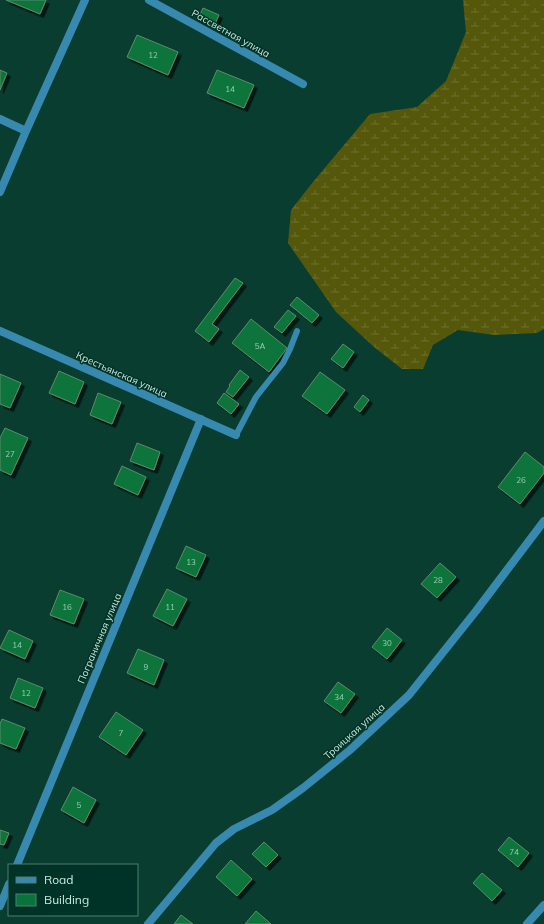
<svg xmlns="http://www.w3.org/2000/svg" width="544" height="924" font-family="Mulish,sans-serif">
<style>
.wetland{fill:url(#wetland-marsh)}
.building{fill:#07743b;stroke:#5f8c6b;filter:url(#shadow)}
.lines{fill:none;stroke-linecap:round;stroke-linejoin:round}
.lane{stroke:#3789b0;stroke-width:6}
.street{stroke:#3789b0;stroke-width:8}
.labels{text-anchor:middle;stroke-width:3;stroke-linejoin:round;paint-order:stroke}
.number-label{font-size:8px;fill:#99ccb5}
.street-label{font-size:10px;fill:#cae9de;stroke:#003327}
</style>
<defs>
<pattern id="wetland-marsh" width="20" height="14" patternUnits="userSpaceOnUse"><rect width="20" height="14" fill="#55580a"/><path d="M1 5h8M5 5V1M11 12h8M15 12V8" fill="none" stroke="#6c702d"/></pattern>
<filter id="shadow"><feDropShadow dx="3.5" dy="3.5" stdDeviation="0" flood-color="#0009"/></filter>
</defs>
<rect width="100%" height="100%" fill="#093d30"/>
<!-- wetland -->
<path class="wetland" d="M 463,0 L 544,0 L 544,329 L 537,333 L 494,335 L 458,330 L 433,345 L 423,369 L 402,369 L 374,347 L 336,312 L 288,243 L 291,210 L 313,182 L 370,114 L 417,107 L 446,81 L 466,32 Z"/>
<!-- building -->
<path class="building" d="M 6,0 L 46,0 L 40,14 Z
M 203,8 L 219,15 L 214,26 L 198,19 Z
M 137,35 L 178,52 L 168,75 L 127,57 Z
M 0,70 L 7,73 L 0,90 Z
M 217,70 L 254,85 L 244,108 L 207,93 Z
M 235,278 L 243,283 L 212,324 L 219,329 L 209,342 L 195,331 Z
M 297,297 L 319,315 L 312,323 L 290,305 Z
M 288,310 L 296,316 L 282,333 L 274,327 Z
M 251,319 L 287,348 L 269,372 L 232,343 Z
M 343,344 L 354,352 L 343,368 L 331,359 Z
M 240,370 L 249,377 L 233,397 L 226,392 L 230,386 L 229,385 Z
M 59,371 L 84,382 L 75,404 L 49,393 Z
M 320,372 L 345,390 L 327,414 L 302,396 Z
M 0,374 L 21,383 L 10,408 L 0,404 Z
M 98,393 L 121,402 L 112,424 L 90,415 Z
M 224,393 L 239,404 L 231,414 L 217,403 Z
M 363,395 L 369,400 L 360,412 L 354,407 Z
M 5,428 L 28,438 L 11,475 L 0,470 L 0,438 Z
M 137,443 L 160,452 L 154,470 L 130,461 Z
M 525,452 L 544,467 L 544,473 L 520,504 L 498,487 Z
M 122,466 L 146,477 L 138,495 L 114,484 Z
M 186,546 L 206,555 L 196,577 L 176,568 Z
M 440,563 L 456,577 L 437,598 L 421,584 Z
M 167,589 L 187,599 L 173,626 L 153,616 Z
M 60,590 L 84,599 L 74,624 L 50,615 Z
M 387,628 L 402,640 L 387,659 L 372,647 Z
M 9,630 L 33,641 L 25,659 L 0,648 Z
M 138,649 L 164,660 L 154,685 L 127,673 Z
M 18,678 L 43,688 L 35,708 L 10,698 Z
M 338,682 L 355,694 L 341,713 L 324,701 Z
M 116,712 L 143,730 L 126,755 L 99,737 Z
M 2,719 L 25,728 L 16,749 L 0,743 L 0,724 Z
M 73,787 L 96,800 L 84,823 L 61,810 Z
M 0,830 L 9,833 L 4,845 L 0,844 Z
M 509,837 L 529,853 L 518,867 L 498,850 Z
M 264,842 L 278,855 L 266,867 L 252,854 Z
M 231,860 L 252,879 L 237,896 L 216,877 Z
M 482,873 L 502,890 L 492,901 L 473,883 Z
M 256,911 L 271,924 L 245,924 Z
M 181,915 L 193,924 L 174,924 Z"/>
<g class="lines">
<!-- lane -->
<path class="lane" d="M 236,435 L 256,397 L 283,363 L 290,349 L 297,331"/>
<!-- street -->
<path class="street" d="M 149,0 L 303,84
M 0,119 L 26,131
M 0,192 L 26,131 L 85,0
M 0,331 L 236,435
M 17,865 L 201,419
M 0,906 L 9,884
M 148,924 L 216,843 L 234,829 L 272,810 L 303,788 L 350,750 L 409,695 L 476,611 L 544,521
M 527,924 L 544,905"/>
</g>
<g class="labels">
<!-- number labels -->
<g class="number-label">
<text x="153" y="58">12</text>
<text x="230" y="92">14</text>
<text x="260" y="349">5А</text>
<text x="10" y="457">27</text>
<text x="521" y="483">26</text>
<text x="191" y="565">13</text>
<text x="438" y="583">28</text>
<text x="67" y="610">16</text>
<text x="170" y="610">11</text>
<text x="387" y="646">30</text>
<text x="17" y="648">14</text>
<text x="146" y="670">9</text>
<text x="26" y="696">12</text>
<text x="339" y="700">34</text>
<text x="121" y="736">7</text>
<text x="79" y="808">5</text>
<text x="514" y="855">74</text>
</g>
<!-- street labels -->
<g class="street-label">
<text transform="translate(231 33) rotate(29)" y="4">Рассветная улица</text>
<text transform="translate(122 374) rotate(24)" y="4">Крестьянская улица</text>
<text transform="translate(99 638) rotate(-67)" y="4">Пограничная улица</text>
<text transform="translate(354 731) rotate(-42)" y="4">Троицкая улица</text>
</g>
</g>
<!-- legend -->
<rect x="8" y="864" width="130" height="52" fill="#003327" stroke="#517c70"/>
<rect x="16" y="877" width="20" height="6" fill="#3789b0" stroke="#517c70"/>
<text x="44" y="884" font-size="12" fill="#cae9de">Road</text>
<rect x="16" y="894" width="20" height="12" fill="#07743b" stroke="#517c70"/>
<text x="44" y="904" font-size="12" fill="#cae9de">Building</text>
</svg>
